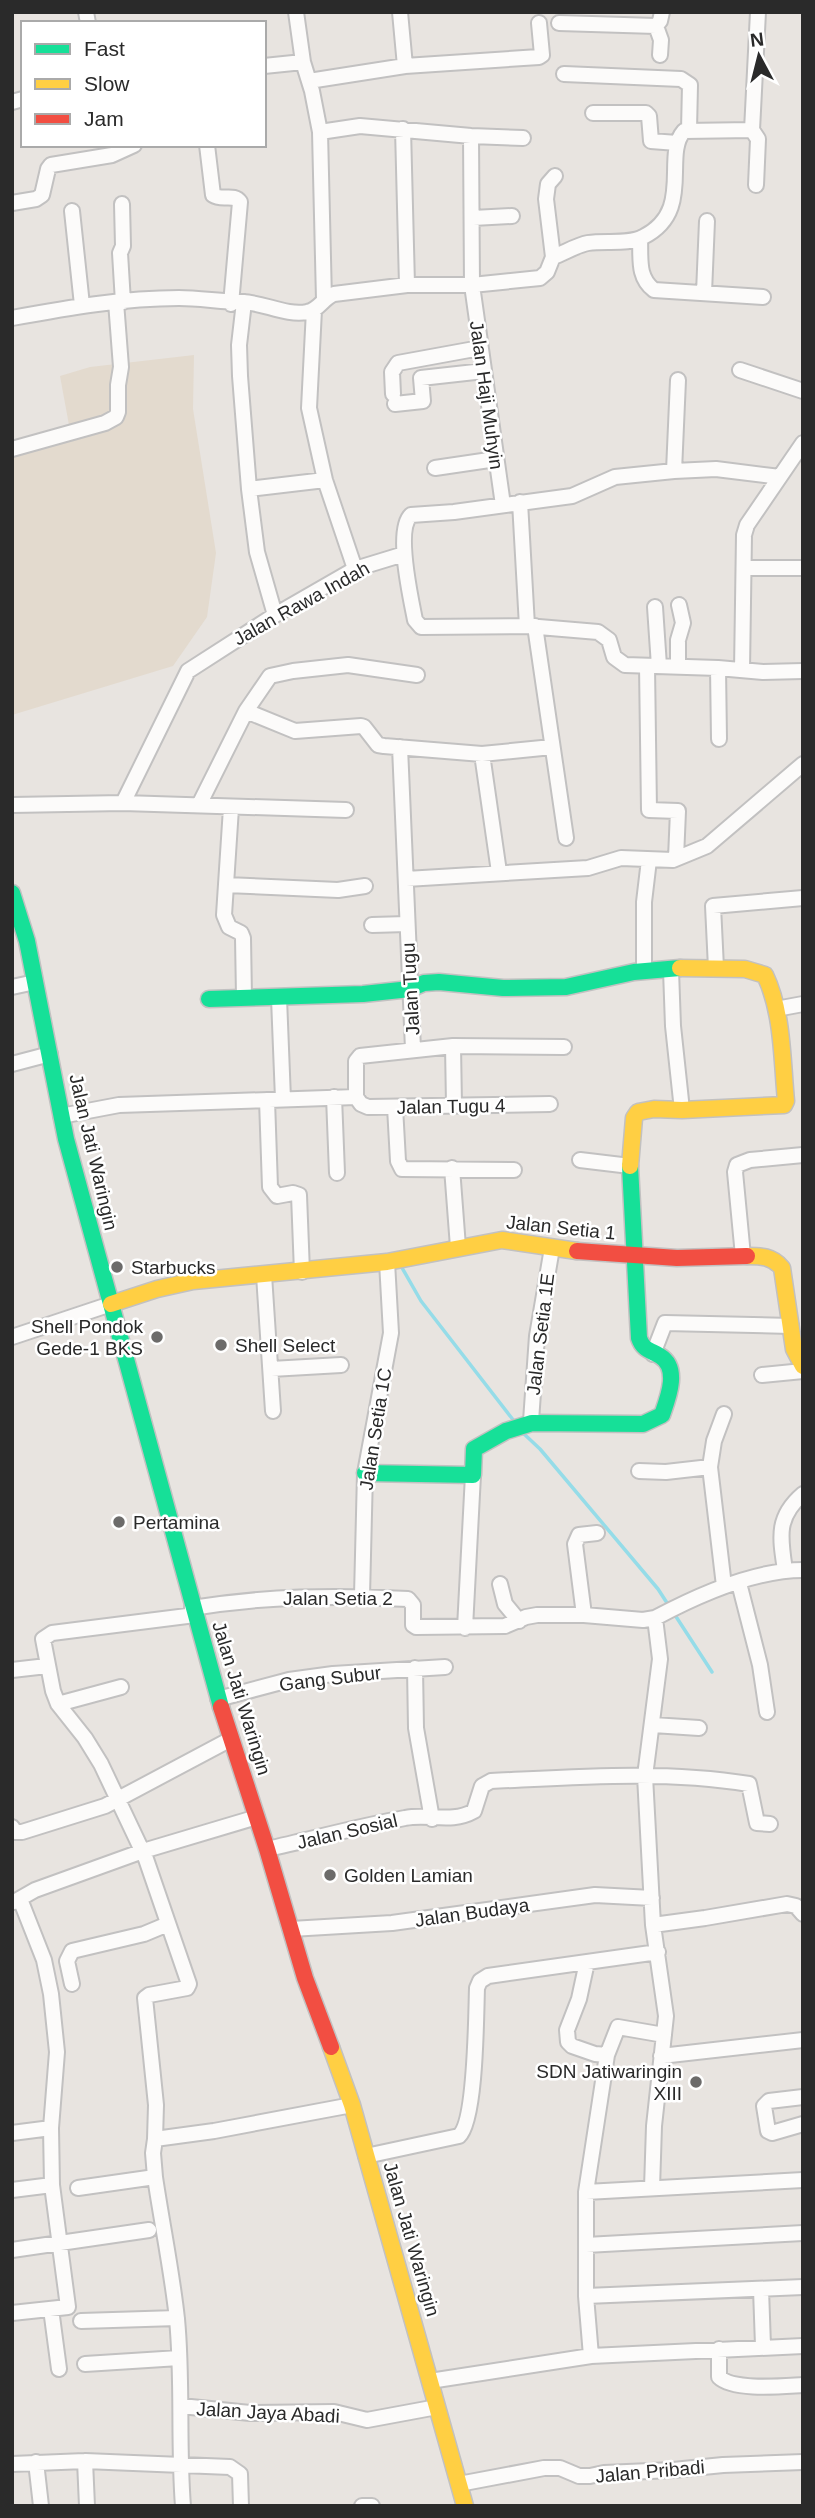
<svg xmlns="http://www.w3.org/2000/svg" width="815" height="2518" font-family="Arial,sans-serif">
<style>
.education{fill:#e3dace}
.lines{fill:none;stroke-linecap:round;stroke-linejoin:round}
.stream{stroke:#95dce8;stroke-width:3.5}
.street-casing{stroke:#c2c1c1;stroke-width:18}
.fast-casing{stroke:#c2c1c1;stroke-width:19}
.slow-casing{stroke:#c2c1c1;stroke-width:19}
.jam-casing{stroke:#c2c1c1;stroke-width:19}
.street{stroke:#fcfbfa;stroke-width:14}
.fast{stroke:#16e098;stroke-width:16}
.slow{stroke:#ffcf43;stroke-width:16}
.jam{stroke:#f24e42;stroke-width:16}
.poi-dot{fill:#6c6b6a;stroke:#fff;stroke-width:2.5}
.labels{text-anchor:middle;stroke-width:5;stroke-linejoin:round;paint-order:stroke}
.street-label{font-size:19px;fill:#2a2a2a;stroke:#fff}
.poi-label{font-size:19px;fill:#2a2a2a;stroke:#fff;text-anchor:start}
</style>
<rect width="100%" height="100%" fill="#e8e4e0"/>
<!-- education -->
<path class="education" d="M 194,355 L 193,409 L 216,553 L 207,617 L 173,666 L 12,715 L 12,453 L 71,436 L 60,376 L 90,367 Z"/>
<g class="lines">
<!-- stream -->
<path class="stream" d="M 401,1266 L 421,1301 L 514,1421
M 523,1433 L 540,1449 L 658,1589 L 669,1606
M 673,1612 L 712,1672"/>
<!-- street casing -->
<g class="street-casing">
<path id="street" d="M 86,12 L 88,23
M 296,12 L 303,62 L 312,91 L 320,132 L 324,300
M 400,12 L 405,66
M 559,23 L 656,26 L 660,21 L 662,12
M 656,26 L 661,40 L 660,55
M 264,66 L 303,62
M 564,74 L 681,79 L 690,85 L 689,130
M 309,81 L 405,66 L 539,57 L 542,55 L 539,23
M 12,102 L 23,99
M 593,113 L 646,113 L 649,116 L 651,141 L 677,143
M 403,129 L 407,285
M 320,132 L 360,126 L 471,136 L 523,138
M 471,136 L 472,285 L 503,505
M 207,145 L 213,195 C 222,201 234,193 240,202 L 231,304
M 756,185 L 758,139 L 752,130 L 758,12
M 12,203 L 36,199 L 42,195 L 48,169 L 51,165 L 112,155 L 134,145
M 122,204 L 123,246 L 120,253 L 123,302
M 72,211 L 82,305
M 473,218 L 512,216
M 640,239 C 641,258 637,277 654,290 L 763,297
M 553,257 L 546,199 L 548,184 L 555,176
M 704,293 L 707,221
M 244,302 L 239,345 L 240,376 L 249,489 L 257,552 L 275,615
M 314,310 L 309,408 L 325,480 L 355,569
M 12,318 C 67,308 123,298 179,298 C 200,298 222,302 243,302 C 264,303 287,316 307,312 C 319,310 323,298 334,294 L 407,285 L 472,285 L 540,278 L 547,272 L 553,257 C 564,253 577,245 588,243 C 605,240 628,245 643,237 C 695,211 662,156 684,131 L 752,130
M 740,370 L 803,391
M 393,394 L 392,372 L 398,363 L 480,348
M 395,404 L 423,401 L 421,378 L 484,371
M 12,449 L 105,423 L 116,417 L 118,412 L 118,385 L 121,367 L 116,302
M 435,468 L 496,459
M 674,471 L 678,380
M 780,477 L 716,469 L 674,471 L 615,477 L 572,496 L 454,512 L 411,515 C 395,530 411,599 415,620 L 421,627 L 527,626 L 598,632 L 609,640 L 614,657 L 625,665 L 718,668 L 763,672 L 803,671
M 249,489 L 325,480
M 520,502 L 527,626
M 744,568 L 803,568
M 655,607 L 659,666
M 535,626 L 566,838
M 647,666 L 649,810 L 678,811 L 676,858
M 678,667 L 678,640 L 683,623 L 679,605
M 718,668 L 719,739
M 742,670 L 744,535 L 747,525 L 803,443
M 246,711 L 295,731 L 361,726 L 364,727 L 378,745 L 384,746 L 482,754 L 552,747
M 400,747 L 413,1049
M 482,754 L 499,872
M 123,803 L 188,671 L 275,615 L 355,569 L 404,554
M 12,805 L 123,803 L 346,810
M 199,805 L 246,711 L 270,676 L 293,671 L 348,665 L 417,675
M 231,808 L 224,915 L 229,927 L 241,933 L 243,938 L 244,997
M 406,879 L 588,868 L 621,858 L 673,860 L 707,846 L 803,764
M 226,885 L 338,890 L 365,886
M 372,925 L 407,924
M 716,968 L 713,906 L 803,898
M 644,970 L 644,902 L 649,860
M 671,970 L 673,1026 L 682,1110
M 12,987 L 35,982
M 279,998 L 283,1099
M 776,1009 L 803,1004
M 453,1046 L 454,1105
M 12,1064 L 50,1054
M 334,1097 L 337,1173
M 356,1097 L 356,1061 L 360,1056 L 453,1046 L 564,1047
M 356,1097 L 361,1104 L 368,1107 L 550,1104
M 267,1100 L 270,1187 L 277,1196 L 293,1193 L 299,1195 L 302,1272
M 395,1107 L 398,1161 L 402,1169 L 514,1170
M 61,1116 L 119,1105 L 356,1097
M 580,1160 L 630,1166
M 452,1168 L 458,1247
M 743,1256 L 735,1172 L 737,1165 L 750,1160 L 803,1155
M 264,1275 L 273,1411
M 12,1337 L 111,1304
M 653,1354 L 665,1323 L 791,1326
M 271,1369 L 341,1365
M 762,1375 L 803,1371
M 724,1414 L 714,1441 L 710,1467 L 724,1586
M 531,1421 L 537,1336 L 552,1248
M 639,1471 L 666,1472 L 710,1467
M 785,1570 C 780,1537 776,1517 803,1494
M 739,1583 L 760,1665 L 767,1712
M 500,1584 L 505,1604 L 519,1621
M 362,1596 L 365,1473 L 391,1333 L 387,1262
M 192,1608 C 267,1596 333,1595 408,1599 L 413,1605 L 413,1625 L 416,1627 L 505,1626 L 526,1617 L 537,1615 L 584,1615 L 643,1620 L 655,1618 C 698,1595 754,1570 803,1570
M 584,1615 L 575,1544 L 579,1535 L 597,1533
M 465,1628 L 473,1475
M 415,1668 L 416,1728 L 432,1819
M 12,1670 L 47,1666
M 218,1699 L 289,1680 L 333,1674 L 445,1667
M 58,1704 L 121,1687
M 653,1725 L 699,1728
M 12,1827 L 15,1832 L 22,1832 L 105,1806 L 231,1739
M 267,1849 C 313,1839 359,1826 405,1818 C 429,1813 451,1824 474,1811 L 482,1786 L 491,1781 C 576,1777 664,1770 749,1784 L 757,1823 L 770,1824
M 14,1902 L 35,1890 L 143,1851 L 257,1817
M 653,1925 L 705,1918 L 787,1904 L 796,1906 L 803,1914
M 291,1929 L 392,1923 L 595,1895 L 652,1898
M 587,1962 L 579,1999 L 567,2030 L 568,2042 L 572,2046 L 595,2054 L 607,2055
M 72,1984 L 67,1961 L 72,1951 L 144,1934 L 168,1924
M 661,2056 L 803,2040
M 803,2097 L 769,2101 L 764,2106 L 768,2131 L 772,2133 L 803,2124
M 12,2133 L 51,2128
M 155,2139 L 156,2105 L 145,1998 L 149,1995 L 187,1988 L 189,1984 L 146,1859 L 101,1764 L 85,1738 L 58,1704 L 53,1691 L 43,1639 L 52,1633 L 195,1615
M 366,2156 L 459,2136 C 476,2121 476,2015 477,1988 L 480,1981 L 488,1976 L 658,1952
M 78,2188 L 155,2177
M 652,2188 L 654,2126 L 666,2016 L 653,1925 L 645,1776 L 660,1659 L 655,1618
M 12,2190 L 52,2185
M 586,2192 L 803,2180
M 586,2245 L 803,2233
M 12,2250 L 149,2230
M 761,2289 L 763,2346
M 586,2296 L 803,2287
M 51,2309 L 59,2369
M 12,2313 L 68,2307 L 52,2185 L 51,2128 L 57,2052 L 51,1994 L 44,1960 L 20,1899
M 81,2321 L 177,2318
M 719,2349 L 719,2377 C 733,2391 783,2386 803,2385
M 591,2356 L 586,2296 L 586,2192 L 607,2055 L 618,2027 L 664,2035
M 85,2364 L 179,2358
M 430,2381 L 591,2356 L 803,2346
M 181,2406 L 250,2413 L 334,2412 L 367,2420 L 437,2407
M 85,2461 L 87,2506
M 36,2462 L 41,2506
M 12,2464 L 85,2461 L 230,2467 L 240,2474 L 241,2506
M 459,2484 L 544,2468 L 560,2468 L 579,2476 L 590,2476 L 604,2473 L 673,2470 L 723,2465 L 803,2462
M 183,2506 C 178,2444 183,2381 177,2319 C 172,2272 162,2224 155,2177 L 153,2153 L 155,2139 L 214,2131 L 352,2105
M 362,2506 L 372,2506"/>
</g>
<!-- fast casing -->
<g class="fast-casing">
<path id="fast" d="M 12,893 L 27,941 L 66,1139 L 221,1707
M 209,999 L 363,994 L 410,989 L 424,983 L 439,982 L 503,988 L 566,987 L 634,972 L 680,968
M 365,1473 L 473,1475 L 474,1449 L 506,1431 L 532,1423 L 643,1424 L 662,1415 C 668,1398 680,1368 660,1356 C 650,1350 643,1350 639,1338 L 630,1166"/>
</g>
<!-- slow casing -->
<g class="slow-casing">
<path id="slow" d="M 630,1166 L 634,1118 L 638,1112 L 654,1109 L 682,1110 L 784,1105 L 786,1101 C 782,1060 783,1013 765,975 L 745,969 L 680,968
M 747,1256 C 761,1256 772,1256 782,1268 L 794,1349 L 803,1366
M 111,1304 L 157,1289 L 193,1281 L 387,1262 L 502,1240 L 577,1251
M 331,2047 L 352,2105 L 465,2506"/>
</g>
<!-- jam casing -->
<g class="jam-casing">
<path id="jam" d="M 577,1251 L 677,1258 L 747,1256
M 221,1707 L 267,1849 L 305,1978 L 331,2047"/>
</g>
<!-- street -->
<use href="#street" class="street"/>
<!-- fast -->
<use href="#fast" class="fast"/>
<!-- slow -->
<use href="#slow" class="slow"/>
<!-- jam -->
<use href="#jam" class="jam"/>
</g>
<!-- markers -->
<g class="poi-dot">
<circle cx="117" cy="1267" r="7"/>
<circle cx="157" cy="1337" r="7"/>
<circle cx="221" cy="1345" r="7"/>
<circle cx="119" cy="1522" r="7"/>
<circle cx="330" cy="1875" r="7"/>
<circle cx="696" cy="2082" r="7"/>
</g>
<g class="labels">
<!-- street labels -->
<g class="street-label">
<text transform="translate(487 395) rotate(82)" y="7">Jalan Haji Muhyin</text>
<text transform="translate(301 603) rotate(-29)" y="7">Jalan Rawa Indah</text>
<text transform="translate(410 989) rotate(-93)" y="7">Jalan Tugu</text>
<text transform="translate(451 1106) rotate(-1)" y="7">Jalan Tugu 4</text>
<text transform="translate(94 1152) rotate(77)" y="7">Jalan Jati Waringin</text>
<text transform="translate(561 1227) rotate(6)" y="7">Jalan Setia 1</text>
<text transform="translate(540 1334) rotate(-83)" y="7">Jalan Setia 1E</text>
<text transform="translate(375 1429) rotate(-81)" y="7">Jalan Setia 1C</text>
<text x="338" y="1605">Jalan Setia 2</text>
<text transform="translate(330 1678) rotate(-7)" y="7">Gang Subur</text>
<text transform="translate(242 1698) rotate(73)" y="7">Jalan Jati Waringin</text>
<text transform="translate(347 1831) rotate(-13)" y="7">Jalan Sosial</text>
<text transform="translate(472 1912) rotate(-8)" y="7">Jalan Budaya</text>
<text transform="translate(412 2239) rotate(74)" y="7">Jalan Jati Waringin</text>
<text transform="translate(268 2412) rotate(3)" y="7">Jalan Jaya Abadi</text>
<text transform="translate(650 2471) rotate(-5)" y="7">Jalan Pribadi</text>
</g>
<!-- poi labels -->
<g class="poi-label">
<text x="131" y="1274">Starbucks</text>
<text x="143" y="1333" text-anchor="end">Shell Pondok<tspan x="143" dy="22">Gede-1 BKS</tspan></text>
<text x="235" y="1352">Shell Select</text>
<text x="133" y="1529">Pertamina</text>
<text x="344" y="1882">Golden Lamian</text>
<text x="682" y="2078" text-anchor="end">SDN Jatiwaringin<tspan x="682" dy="22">XIII</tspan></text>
</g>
</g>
<!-- border -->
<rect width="815" height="2518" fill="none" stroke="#2a2a2a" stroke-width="28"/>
<!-- legend -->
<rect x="21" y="21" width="245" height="126" fill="#ffffff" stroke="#aaaaaa" stroke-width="2"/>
<rect x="35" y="44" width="35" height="10" fill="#16e098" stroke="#aaaaaa" stroke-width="2"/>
<text x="84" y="56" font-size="21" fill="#2a2a2a">Fast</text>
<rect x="35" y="79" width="35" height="10" fill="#ffcf43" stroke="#aaaaaa" stroke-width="2"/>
<text x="84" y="91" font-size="21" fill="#2a2a2a">Slow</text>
<rect x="35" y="114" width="35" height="10" fill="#f24e42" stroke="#aaaaaa" stroke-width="2"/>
<text x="84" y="126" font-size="21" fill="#2a2a2a">Jam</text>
<!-- north arrow -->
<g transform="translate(759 56) rotate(353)" stroke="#ffffff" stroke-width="5" paint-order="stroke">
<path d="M0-5L12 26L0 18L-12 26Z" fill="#2a2a2a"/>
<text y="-10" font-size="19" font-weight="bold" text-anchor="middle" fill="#2a2a2a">N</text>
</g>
</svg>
